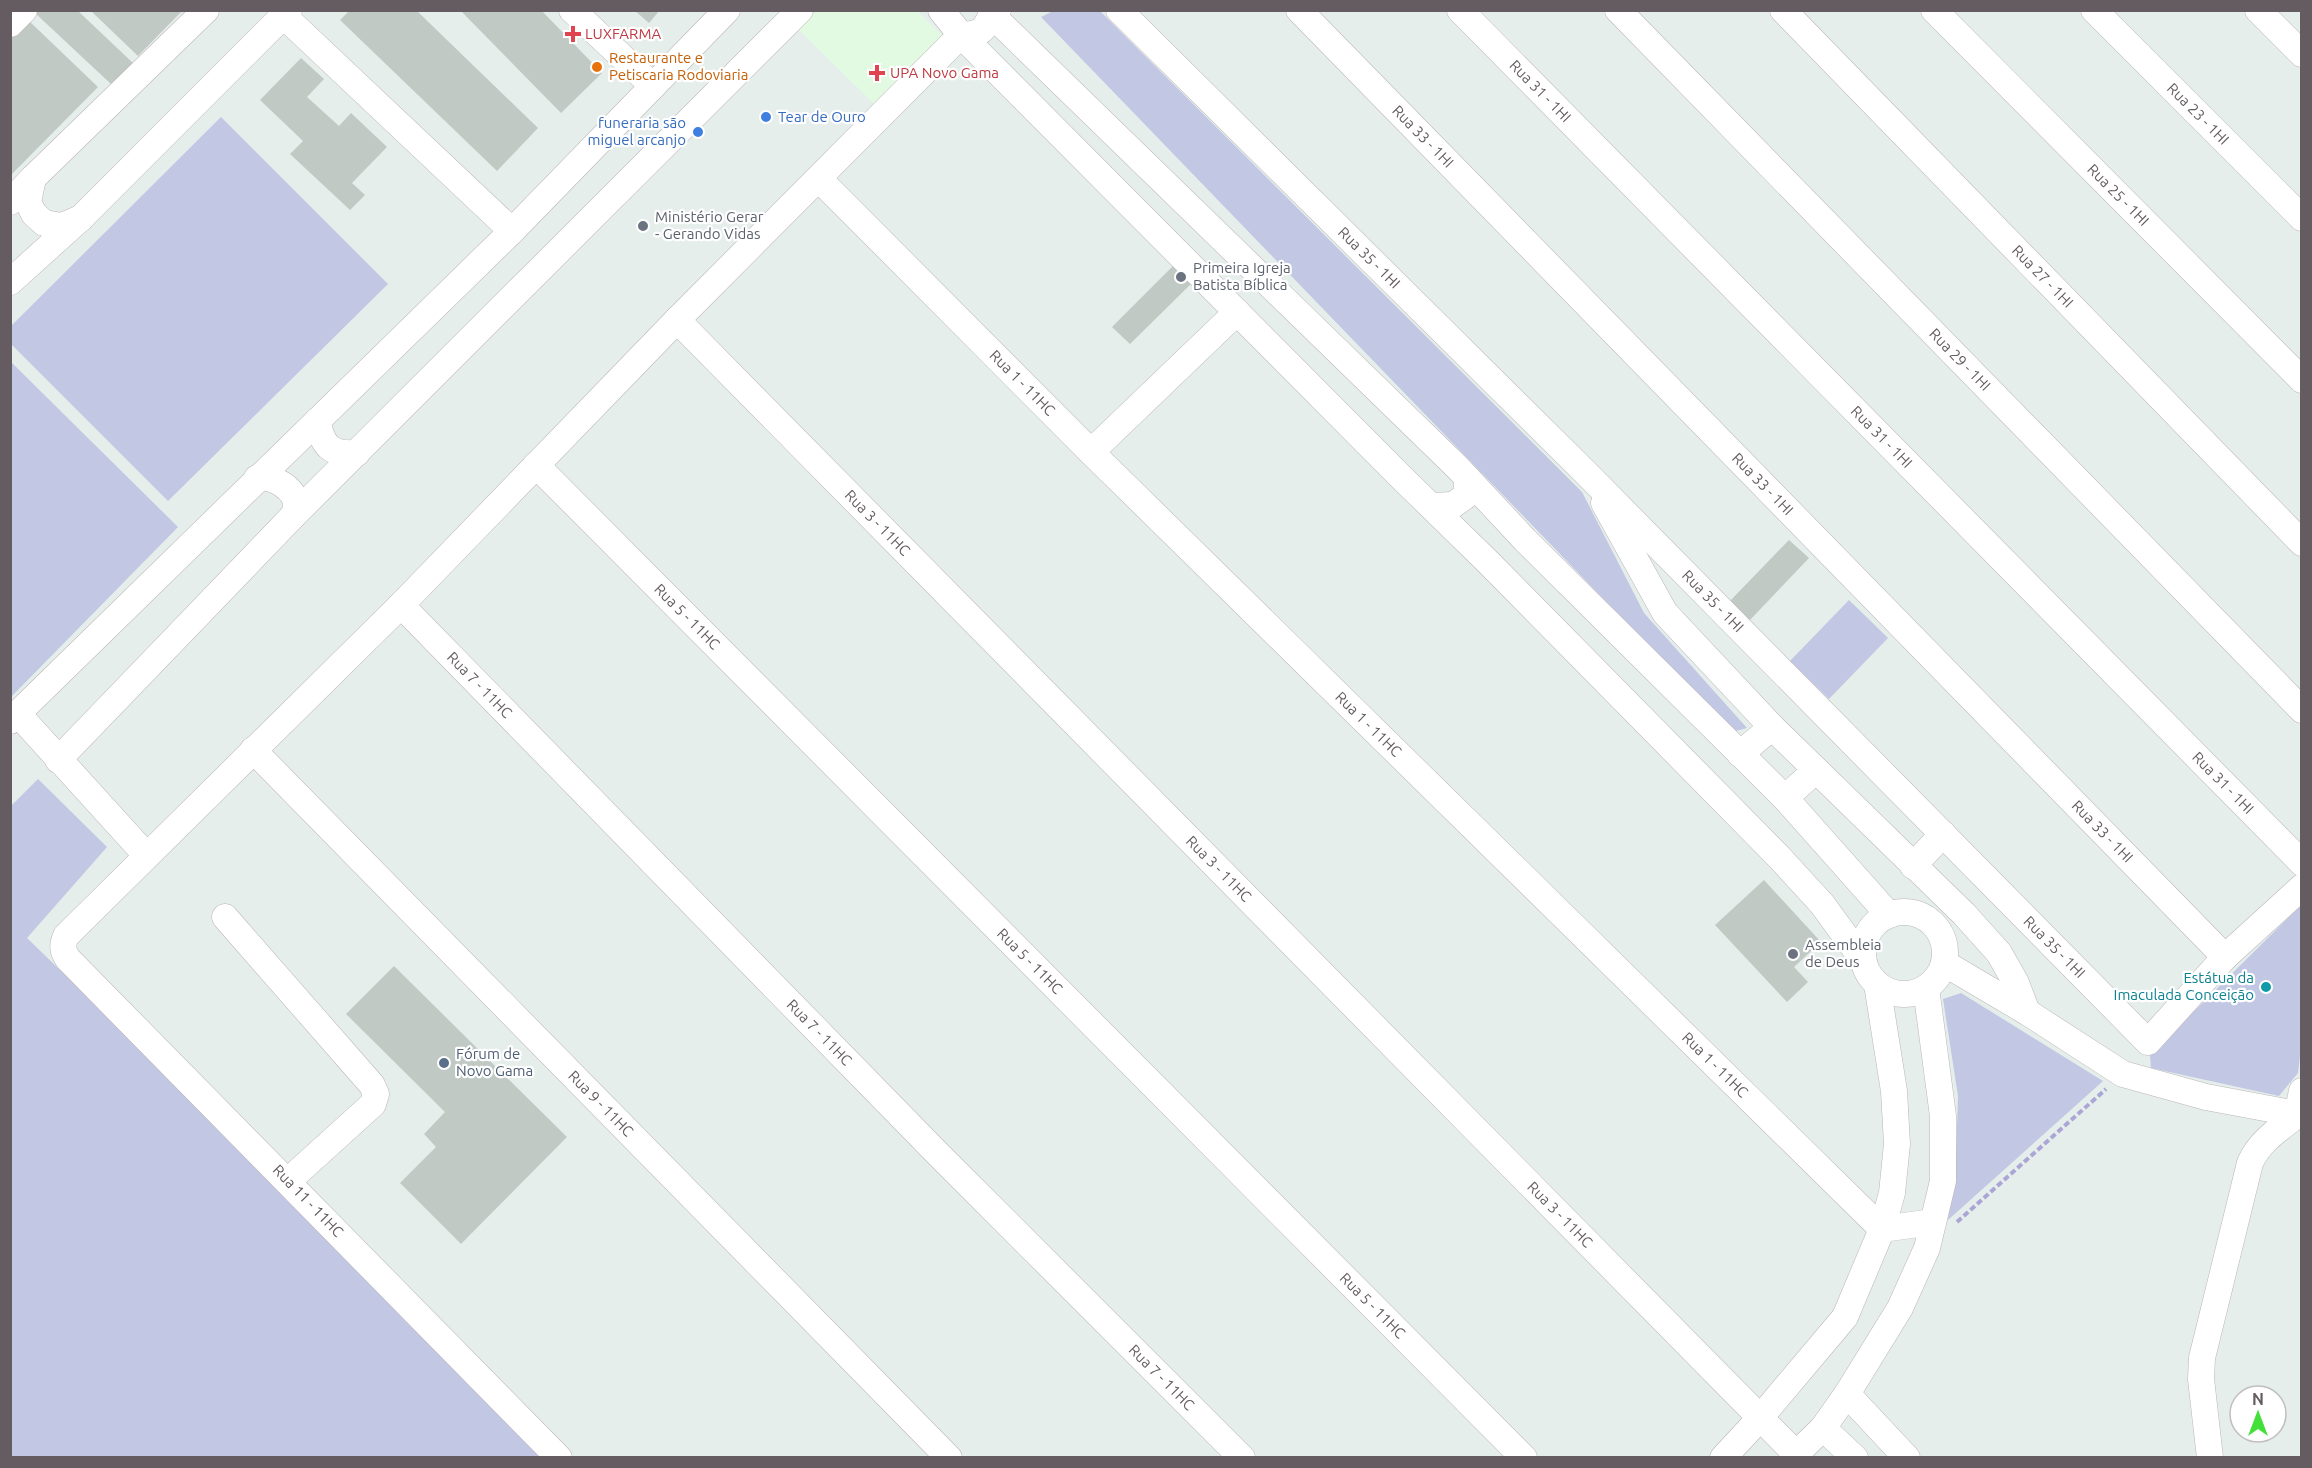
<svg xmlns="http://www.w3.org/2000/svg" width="2312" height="1468" font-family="Ubuntu,sans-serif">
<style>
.medical{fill:#e3fae2}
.green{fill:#c2c7e4}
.building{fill:#c1c9c5}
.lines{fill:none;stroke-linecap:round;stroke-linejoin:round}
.minor-casing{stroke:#bbb5b8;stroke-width:27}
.path{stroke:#aca6d6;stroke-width:4;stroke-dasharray:6 3;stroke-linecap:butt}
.minor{stroke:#fff;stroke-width:26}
.health-dot{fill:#e0444e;stroke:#fff;stroke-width:2}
.food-dot{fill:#e8710a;stroke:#fff;stroke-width:2}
.shop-dot{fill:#3f7fe0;stroke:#fff;stroke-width:2}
.worship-dot{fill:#6b7280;stroke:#fff;stroke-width:2}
.culture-dot{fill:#0f9aa8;stroke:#fff;stroke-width:2}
.service-dot{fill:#5c6f8a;stroke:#fff;stroke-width:2}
.labels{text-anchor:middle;stroke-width:4.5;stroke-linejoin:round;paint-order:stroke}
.health-label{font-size:15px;fill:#be3a42;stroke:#fff;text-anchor:start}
.food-label{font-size:15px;fill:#c56008;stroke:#fff;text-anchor:start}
.street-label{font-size:15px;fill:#645c61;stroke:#fff}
.shop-label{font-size:15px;fill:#366cbe;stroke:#fff;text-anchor:start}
.worship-label{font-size:15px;fill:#5b616d;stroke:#fff;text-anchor:start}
.culture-label{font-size:15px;fill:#0d838f;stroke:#fff;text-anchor:end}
.service-label{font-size:15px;fill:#4e5e75;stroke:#fff;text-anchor:start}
</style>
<rect width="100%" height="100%" fill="#e5eeeb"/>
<!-- medical -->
<path class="medical" d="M 816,11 L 917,11 L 946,39 L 878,108 L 798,29 Z"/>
<!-- green -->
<path class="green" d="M 1053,11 L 1100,11 L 1582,492 L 1644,613 L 1747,728 L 1732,732 L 1041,17 Z
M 221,117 L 388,284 L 168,501 L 11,344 L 11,326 Z
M 10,361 L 178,527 L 11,697 L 10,697 Z
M 1849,600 L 1888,638 L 1829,699 L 1790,661 Z
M 38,779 L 107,847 L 27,938 L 562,1457 L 11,1458 L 10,807 Z
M 2301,905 L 2301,1047 L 2298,1073 L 2279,1096 L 2151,1068 L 2150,1055 Z
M 1961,993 L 2103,1081 L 1948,1220 L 1956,1158 L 1958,1096 L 1943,999 Z"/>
<!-- building -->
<path class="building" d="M 38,10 L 77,10 L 134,64 L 111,84 L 35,13 Z
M 90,10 L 183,10 L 138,56 Z
M 350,10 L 416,10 L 538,128 L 497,171 L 340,20 Z
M 460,10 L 541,10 L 602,73 L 561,113 Z
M 634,10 L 660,10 L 649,23 Z
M 27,19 L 98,87 L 10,176 L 10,35 Z
M 301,58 L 324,79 L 307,97 L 339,126 L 351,113 L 387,147 L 352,183 L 365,195 L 350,210 L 290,154 L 303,141 L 260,100 Z
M 1176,263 L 1194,281 L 1130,344 L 1112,327 Z
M 1789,540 L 1809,558 L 1748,622 L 1728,603 Z
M 1764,880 L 1821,942 L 1794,967 L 1808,982 L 1787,1002 L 1715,925 Z
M 394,966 L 567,1137 L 461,1244 L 400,1183 L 436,1147 L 424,1134 L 445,1112 L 346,1014 Z"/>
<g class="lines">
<!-- minor casing -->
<g class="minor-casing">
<g id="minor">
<path d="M 572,10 L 653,86"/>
<path d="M 941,10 L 961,35 L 1402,478 L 1488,562 L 1779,857 L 1822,904 L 1863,960"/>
<path d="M 991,10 L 992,15 L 1458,468 L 1525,540 L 1785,798 L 1889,915"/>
<path id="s1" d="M 1119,10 L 1588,475 L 2148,1042 L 2225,957 L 2302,887"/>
<path id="s2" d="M 1299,10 L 2225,957"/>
<path id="s3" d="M 1460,10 L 2302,863"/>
<path id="s4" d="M 1618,10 L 2302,710"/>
<path id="s5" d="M 1783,10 L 2302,543"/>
<path id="s6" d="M 1934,10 L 2302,380"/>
<path id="s7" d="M 2094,10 L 2302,218"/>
<path d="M 2258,10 L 2302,54"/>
<path d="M 284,16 L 512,231"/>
<path d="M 10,24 L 24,10"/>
<path d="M 33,178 L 28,202 L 34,214 L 44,223 L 62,226 L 81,218"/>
<path id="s8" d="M 819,179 L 1091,452 L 1882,1229 L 1933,1222"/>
<path d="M 10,202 L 33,178 L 206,10"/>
<path d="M 10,282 L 81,218 L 289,10"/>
<path id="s9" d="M 677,320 L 1796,1454"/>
<path d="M 317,421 C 323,446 330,455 357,453"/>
<path d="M 1091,452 L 1237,312"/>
<path id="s10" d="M 536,465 L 1524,1458"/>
<path d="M 257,478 C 272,474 298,490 296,507 C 296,511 294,513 293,516"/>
<path d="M 1604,503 L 1665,613 L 1772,727 L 1964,914 L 1999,953 L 2016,983 L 2027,1012"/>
<path d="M 1431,506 L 1453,505 L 1467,495 L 1467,478"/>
<path id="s11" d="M 401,605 L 939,1155 L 1242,1458"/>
<path d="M 18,714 L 146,855"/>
<path d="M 10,721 L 512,231 L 727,10"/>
<path id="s12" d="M 253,750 L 949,1458"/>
<path d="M 1740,754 L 1772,727"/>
<path d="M 58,760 L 293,516 L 800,10"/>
<path d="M 1785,798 L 1816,770"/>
<path d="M 1913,866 L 1943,834"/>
<circle cx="1904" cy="953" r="41"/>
<path d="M 225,917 L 372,1085 L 376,1094 L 373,1104 L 288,1181"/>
<path d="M 1944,963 L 2027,1012 L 2123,1074 L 2206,1097 L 2302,1115"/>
<path d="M 1847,1394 L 1907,1458"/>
<path d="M 1823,1428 L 1855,1458"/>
<path d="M 559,1458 L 68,959 C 62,950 62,945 66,936 L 401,605 L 677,320 L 961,35 C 992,34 981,23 998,10"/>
<path d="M 1723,1458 L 1760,1418 L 1845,1317 L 1882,1229 L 1892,1193 L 1897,1144 L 1894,1091 L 1877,984"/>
<path d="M 1792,1458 L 1823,1428 L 1847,1394 L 1900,1308 L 1927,1248 L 1943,1181 L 1943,1116 L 1926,988"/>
<path d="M 2210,1458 L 2201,1379 L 2202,1358 L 2250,1163 C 2259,1142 2279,1129 2297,1115 L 2302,1091"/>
</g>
</g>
<!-- path -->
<path class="path" d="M 1957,1222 L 2106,1089"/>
<!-- minor -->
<use href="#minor" class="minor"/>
</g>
<!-- markers -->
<g class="health-dot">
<path d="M570 25h6v6h6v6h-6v6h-6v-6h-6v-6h6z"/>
<path d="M874 64h6v6h6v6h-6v6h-6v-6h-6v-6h6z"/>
</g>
<circle class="food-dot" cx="597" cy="67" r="6"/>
<g class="shop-dot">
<circle cx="766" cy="117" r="6"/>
<circle cx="698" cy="132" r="6"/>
</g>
<g class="worship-dot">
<circle cx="643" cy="226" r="6"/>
<circle cx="1181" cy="277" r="6"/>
<circle cx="1793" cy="954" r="6"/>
</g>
<circle class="culture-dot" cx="2266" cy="987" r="6"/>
<circle class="service-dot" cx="444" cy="1063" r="6"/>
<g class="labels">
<!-- health labels -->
<g class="health-label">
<text x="585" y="39">LUXFARMA</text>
<text x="890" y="78">UPA Novo Gama</text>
</g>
<!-- food labels -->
<g class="food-label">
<text x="609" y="63">Restaurante e<tspan x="609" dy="17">Petiscaria Rodoviaria</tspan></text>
</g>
<!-- street labels -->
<g class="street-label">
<text dy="5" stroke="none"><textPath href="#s3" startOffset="114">Rua 31 - 1HI</textPath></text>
<text dy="5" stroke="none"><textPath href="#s7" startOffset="147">Rua 23 - 1HI</textPath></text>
<text dy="5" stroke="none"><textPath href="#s2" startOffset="177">Rua 33 - 1HI</textPath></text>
<text dy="5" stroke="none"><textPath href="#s6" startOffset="261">Rua 25 - 1HI</textPath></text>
<text dy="5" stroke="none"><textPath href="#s1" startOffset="352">Rua 35 - 1HI</textPath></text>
<text dy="5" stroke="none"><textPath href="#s5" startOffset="372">Rua 27 - 1HI</textPath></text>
<text dy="5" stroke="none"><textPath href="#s4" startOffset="489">Rua 29 - 1HI</textPath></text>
<text dy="5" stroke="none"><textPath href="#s8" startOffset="288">Rua 1 - 11HC</textPath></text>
<text dy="5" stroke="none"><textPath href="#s3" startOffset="600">Rua 31 - 1HI</textPath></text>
<text dy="5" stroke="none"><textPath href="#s2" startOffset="663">Rua 33 - 1HI</textPath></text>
<text dy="5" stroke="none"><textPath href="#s9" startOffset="285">Rua 3 - 11HC</textPath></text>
<text dy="5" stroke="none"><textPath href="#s1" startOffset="838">Rua 35 - 1HI</textPath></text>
<text dy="5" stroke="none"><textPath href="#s10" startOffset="214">Rua 5 - 11HC</textPath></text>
<text dy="5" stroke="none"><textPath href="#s11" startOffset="112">Rua 7 - 11HC</textPath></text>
<text dy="5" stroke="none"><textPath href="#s8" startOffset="774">Rua 1 - 11HC</textPath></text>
<text dy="5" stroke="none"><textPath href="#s3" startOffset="1086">Rua 31 - 1HI</textPath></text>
<text dy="5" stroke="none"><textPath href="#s2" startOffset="1149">Rua 33 - 1HI</textPath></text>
<text dy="5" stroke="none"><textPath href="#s9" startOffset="771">Rua 3 - 11HC</textPath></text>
<text dy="5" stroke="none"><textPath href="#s1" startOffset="1324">Rua 35 - 1HI</textPath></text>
<text dy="5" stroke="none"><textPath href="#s10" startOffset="700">Rua 5 - 11HC</textPath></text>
<text dy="5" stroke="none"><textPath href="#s11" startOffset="598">Rua 7 - 11HC</textPath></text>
<text dy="5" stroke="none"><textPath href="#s8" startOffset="1260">Rua 1 - 11HC</textPath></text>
<text dy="5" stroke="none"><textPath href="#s12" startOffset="496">Rua 9 - 11HC</textPath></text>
<text transform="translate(308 1201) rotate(46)" y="5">Rua 11 - 11HC</text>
<text dy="5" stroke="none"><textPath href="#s9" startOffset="1257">Rua 3 - 11HC</textPath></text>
<text dy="5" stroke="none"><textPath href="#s10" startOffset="1186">Rua 5 - 11HC</textPath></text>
<text dy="5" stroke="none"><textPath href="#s11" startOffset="1084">Rua 7 - 11HC</textPath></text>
</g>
<!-- shop labels -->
<g class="shop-label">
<text x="778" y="122">Tear de Ouro</text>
<text x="686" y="128" text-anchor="end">funeraria são<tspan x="686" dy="17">miguel arcanjo</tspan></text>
</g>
<!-- worship labels -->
<g class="worship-label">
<text x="655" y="222">Ministério Gerar<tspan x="655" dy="17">- Gerando Vidas</tspan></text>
<text x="1193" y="273">Primeira Igreja<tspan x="1193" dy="17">Batista Bíblica</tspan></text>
<text x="1805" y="950">Assembleia<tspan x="1805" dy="17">de Deus</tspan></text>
</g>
<!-- culture labels -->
<g class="culture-label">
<text x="2254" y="983">Estátua da<tspan x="2254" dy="17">Imaculada Conceição</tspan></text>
</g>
<!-- service labels -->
<g class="service-label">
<text x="456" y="1059">Fórum de<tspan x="456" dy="17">Novo Gama</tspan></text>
</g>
</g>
<!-- border -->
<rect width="2312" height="1468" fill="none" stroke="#645c61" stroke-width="24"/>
<!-- north arrow -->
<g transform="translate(2258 1414)"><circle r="28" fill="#ffffff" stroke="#c1bec0" stroke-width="1.5"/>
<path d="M0-4.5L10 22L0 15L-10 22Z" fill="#43e039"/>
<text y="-9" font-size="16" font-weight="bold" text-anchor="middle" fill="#645c61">N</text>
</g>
</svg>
